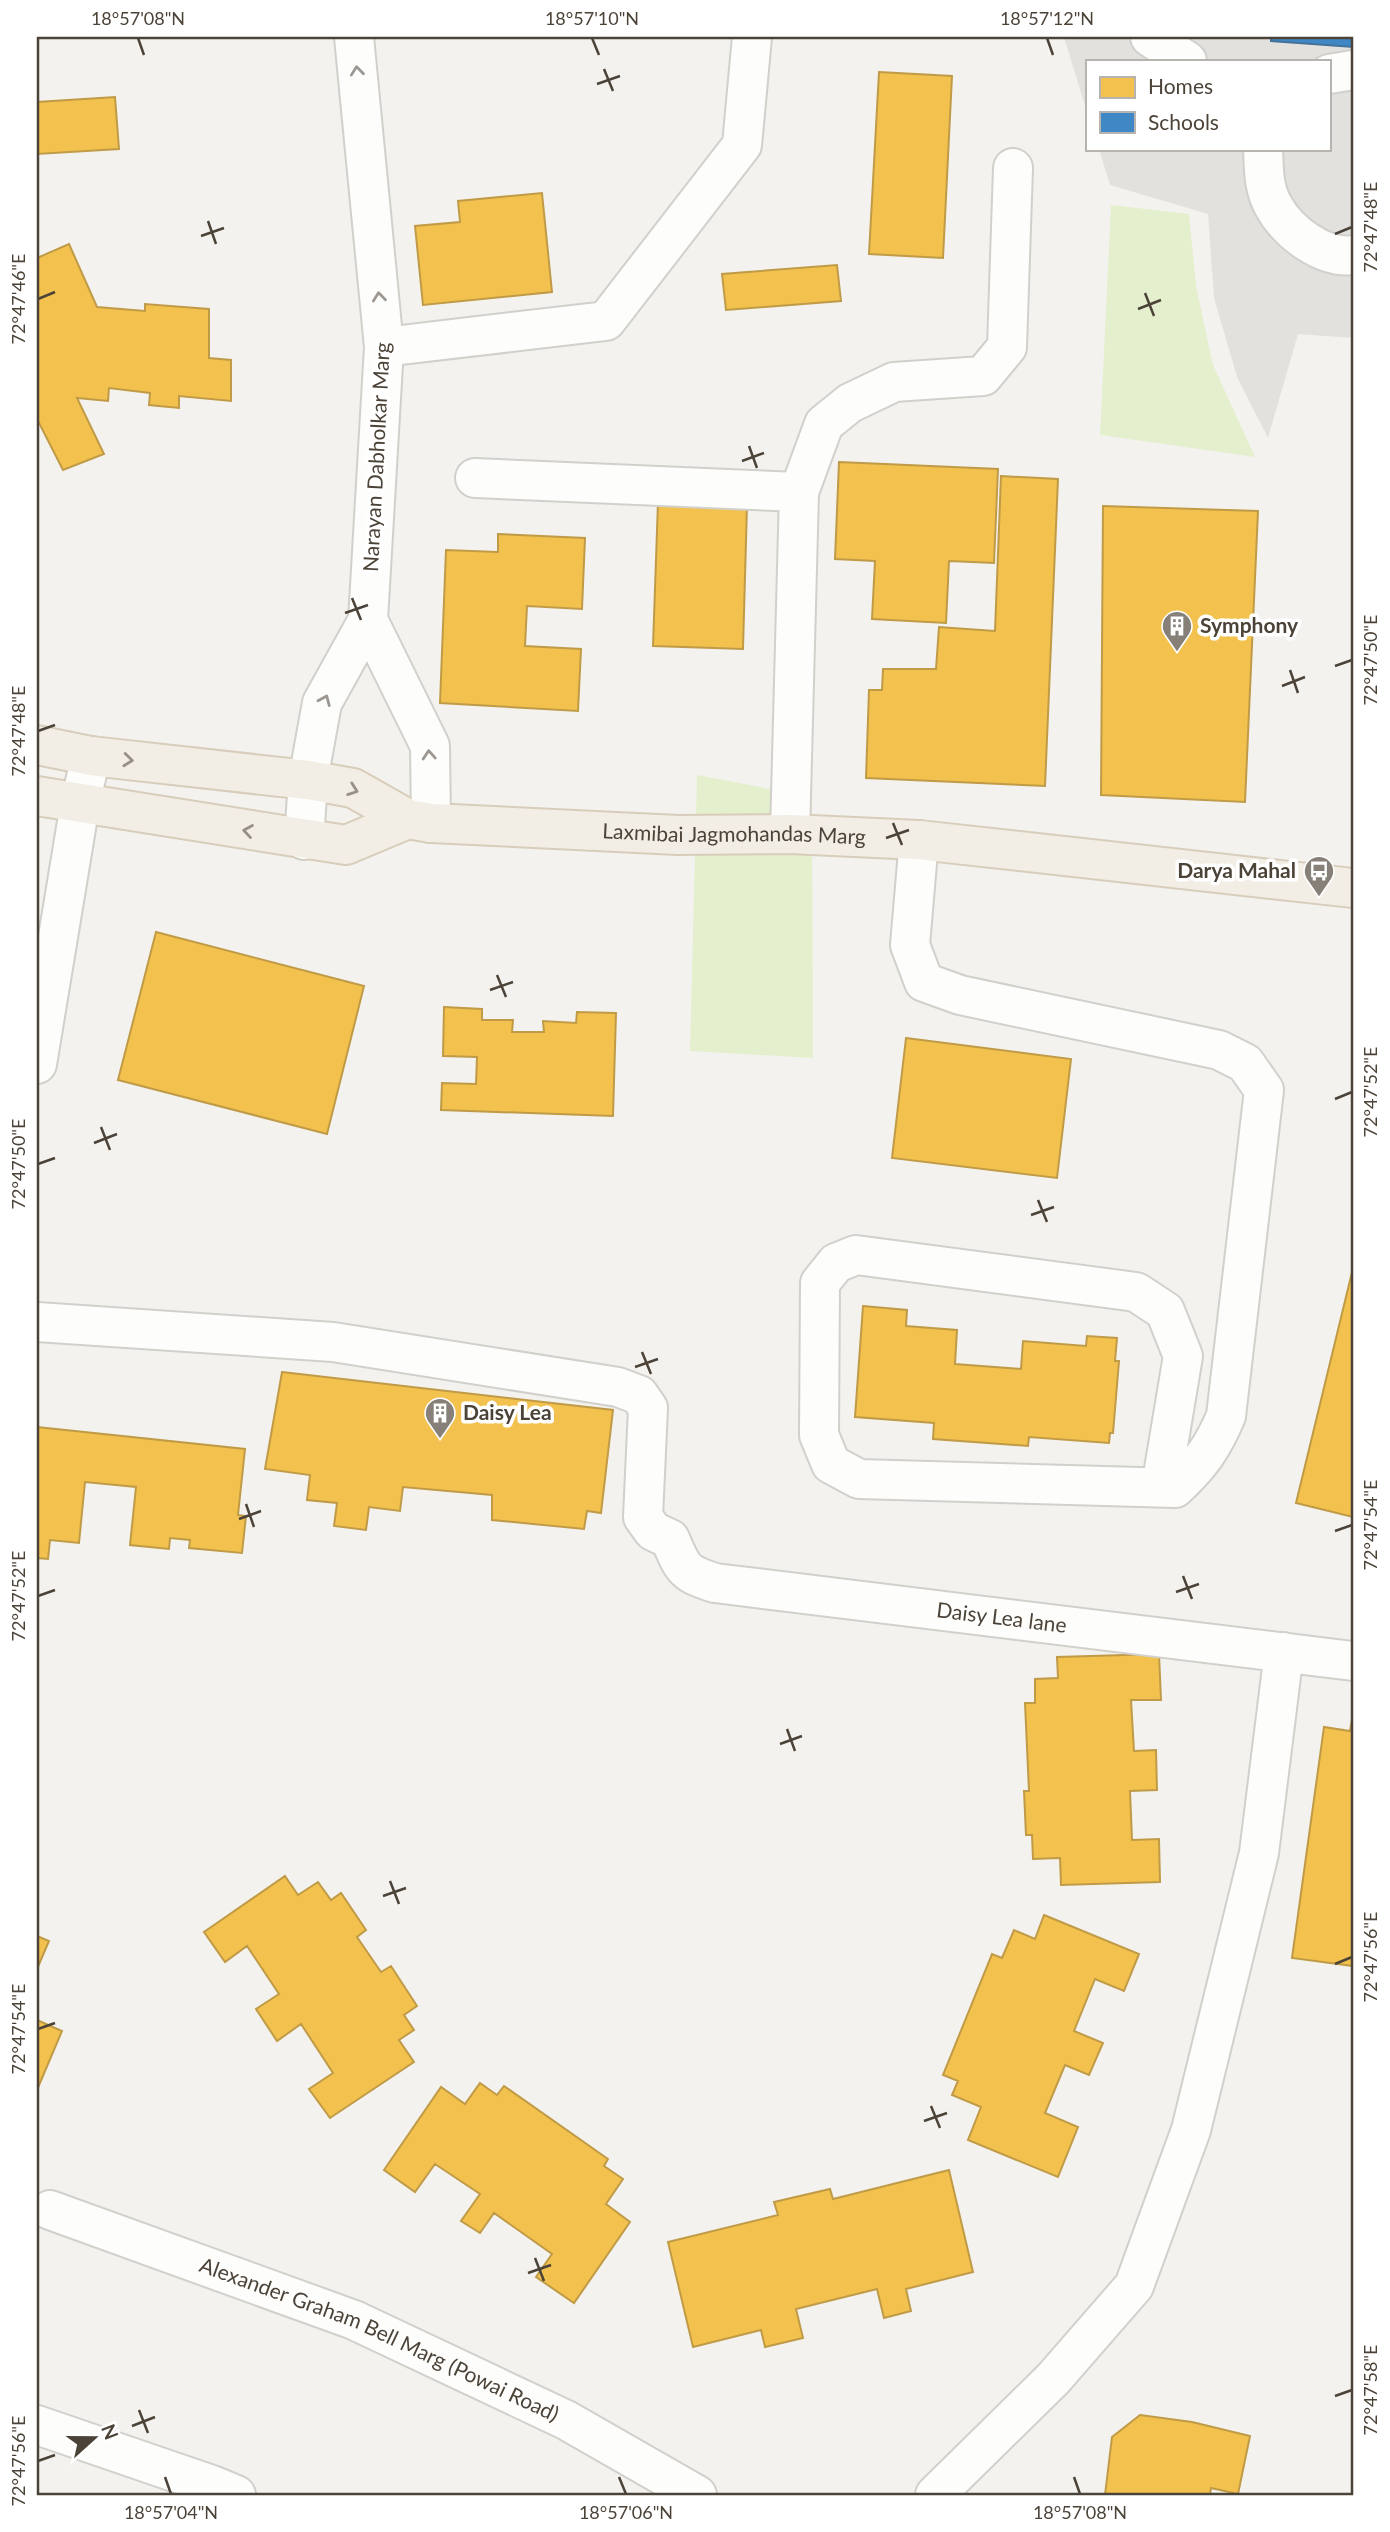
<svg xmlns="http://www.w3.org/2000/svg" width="1390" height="2532" font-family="Lato,sans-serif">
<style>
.green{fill:#e4efcd}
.parking{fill:#e3e1dd}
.homes{fill:#f2c14e;stroke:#c09b47;stroke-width:2}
.schools{fill:#3f88c5;stroke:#43739b;stroke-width:2}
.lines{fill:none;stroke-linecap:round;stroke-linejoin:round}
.minor-casing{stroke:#d2d0cb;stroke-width:42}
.major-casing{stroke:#d7cdba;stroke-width:42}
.minor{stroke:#fdfdfc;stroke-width:38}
.major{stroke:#f2eee6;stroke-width:38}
.oneway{stroke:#9c9790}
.oneway2{stroke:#979086}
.ticks{fill:none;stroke:#4c4338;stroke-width:2.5}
.labels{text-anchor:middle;stroke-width:7;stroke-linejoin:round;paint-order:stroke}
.street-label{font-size:21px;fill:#4c4338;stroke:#fff}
.poi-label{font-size:21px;font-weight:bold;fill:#4c4338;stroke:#fff;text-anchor:start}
.neatline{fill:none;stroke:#4c4338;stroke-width:2.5}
.ticks-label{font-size:18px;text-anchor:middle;fill:#4c4338}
</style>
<rect width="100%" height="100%" fill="#f4f2ee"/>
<!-- green -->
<path class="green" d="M 1111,205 L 1189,214 L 1196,286 L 1213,365 L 1255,457 L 1100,435 Z
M 697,775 L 812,797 L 813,1058 L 690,1051 Z"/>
<!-- parking -->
<path class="parking" d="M 1064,37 L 1353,37 L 1353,338 L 1298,334 L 1268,438 L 1237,377 L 1214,298 L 1208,214 L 1110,185 L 1099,149 L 1329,149 L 1329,61 L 1087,61 L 1087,112 Z"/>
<!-- homes -->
<path class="homes" d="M 879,72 L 952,76 L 943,258 L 869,254 Z
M 115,97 L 119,149 L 37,154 L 37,102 Z
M 542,193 L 552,292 L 423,305 L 415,226 L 460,222 L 458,201 Z
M 69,244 L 97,307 L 145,311 L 145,304 L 209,309 L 209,358 L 231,360 L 231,401 L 179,396 L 179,408 L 149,405 L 150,393 L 109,388 L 108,401 L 77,398 L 104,454 L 63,470 L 37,419 L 37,258 Z
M 837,265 L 841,301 L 726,310 L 722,274 Z
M 839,462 L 998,469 L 994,563 L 949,561 L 946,623 L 872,619 L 875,561 L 835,559 Z
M 1001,476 L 1058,479 L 1045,786 L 866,778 L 869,690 L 882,690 L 883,669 L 936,669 L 939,627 L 995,631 Z
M 658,502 L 747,505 L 743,649 L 653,646 Z
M 1103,506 L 1258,511 L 1245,802 L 1101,795 Z
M 498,534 L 585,538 L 582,609 L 527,606 L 525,646 L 581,649 L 578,711 L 440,703 L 446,550 L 498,552 Z
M 156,932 L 364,986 L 327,1134 L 118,1080 Z
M 444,1007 L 482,1009 L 482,1020 L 513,1020 L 512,1032 L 544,1032 L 543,1021 L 576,1023 L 577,1012 L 616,1013 L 613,1116 L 441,1110 L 442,1083 L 476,1084 L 477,1057 L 443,1056 Z
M 906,1038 L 1071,1059 L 1057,1178 L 892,1158 Z
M 1353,1268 L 1353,1517 L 1296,1503 Z
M 863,1306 L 907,1310 L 906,1326 L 957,1330 L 955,1364 L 1021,1369 L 1023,1341 L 1086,1346 L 1087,1336 L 1117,1338 L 1115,1361 L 1119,1361 L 1113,1433 L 1110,1433 L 1109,1443 L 1029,1437 L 1028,1446 L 933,1439 L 934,1423 L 855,1417 Z
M 282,1372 L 613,1410 L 601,1513 L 587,1511 L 584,1529 L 492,1520 L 492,1495 L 403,1487 L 400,1511 L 369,1507 L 366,1530 L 334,1526 L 337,1503 L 307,1500 L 310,1475 L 265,1469 Z
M 37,1427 L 245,1449 L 238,1515 L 246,1516 L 242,1553 L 189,1548 L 190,1540 L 170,1538 L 169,1549 L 130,1545 L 136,1487 L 85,1482 L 79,1543 L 50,1540 L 48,1559 L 37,1558 Z
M 1159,1654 L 1161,1700 L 1131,1700 L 1134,1751 L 1156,1750 L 1157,1790 L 1130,1791 L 1132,1840 L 1159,1839 L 1160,1882 L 1061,1885 L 1060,1858 L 1033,1859 L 1032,1835 L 1026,1835 L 1024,1791 L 1029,1791 L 1025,1703 L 1035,1703 L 1035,1679 L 1058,1678 L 1057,1657 Z
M 1353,1714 L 1353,1966 L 1292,1958 L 1324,1727 L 1350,1731 Z
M 285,1876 L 298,1895 L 318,1882 L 331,1900 L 341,1893 L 366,1930 L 357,1937 L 381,1972 L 391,1966 L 417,2006 L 404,2015 L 414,2030 L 399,2040 L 414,2062 L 330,2118 L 309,2089 L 333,2073 L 301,2024 L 277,2041 L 256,2009 L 279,1994 L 247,1946 L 225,1962 L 204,1932 Z
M 1044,1915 L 1139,1954 L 1124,1991 L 1095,1979 L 1074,2031 L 1103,2043 L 1089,2075 L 1065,2065 L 1045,2113 L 1078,2127 L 1058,2177 L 968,2140 L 981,2107 L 952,2095 L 958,2081 L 943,2075 L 992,1954 L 1002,1958 L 1014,1930 L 1035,1939 Z
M 37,1936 L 49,1941 L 37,1969 Z
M 37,2020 L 62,2031 L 37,2090 Z
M 480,2083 L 497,2095 L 504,2086 L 608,2159 L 604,2166 L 623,2179 L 606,2204 L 630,2222 L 574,2303 L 536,2277 L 552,2254 L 494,2213 L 480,2233 L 461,2221 L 480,2194 L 435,2164 L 415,2192 L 384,2170 L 441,2087 L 465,2104 Z
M 949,2170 L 973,2272 L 906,2289 L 911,2311 L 884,2318 L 877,2289 L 796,2309 L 803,2338 L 765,2347 L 761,2330 L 693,2347 L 668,2242 L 778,2215 L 774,2202 L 830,2189 L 833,2199 Z
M 1140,2415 L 1192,2422 L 1250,2436 L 1238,2494 L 1211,2488 L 1210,2495 L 1105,2495 L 1112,2437 Z"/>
<!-- schools -->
<path class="schools" d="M 1271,37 L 1353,37 L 1353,47 L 1271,41 Z"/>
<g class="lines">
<!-- minor casing -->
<g class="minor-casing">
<g id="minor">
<path d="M 354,37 L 384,347 L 368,620 L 430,746 L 431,823"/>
<path d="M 1150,37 L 1187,61"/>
<path d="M 1329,74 L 1353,70"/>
<path d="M 1263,149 C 1264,168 1263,189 1274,207 C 1288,232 1323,259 1353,255"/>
<path d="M 384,347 L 606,321 L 742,145 L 752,37"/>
<path d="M 475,478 L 799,492"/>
<path d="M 790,834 L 799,492 L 824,424 L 850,403 L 894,382 L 983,376 L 1007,347 L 1013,168"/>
<path d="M 304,840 L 308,780 L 322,703 L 368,620"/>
<path d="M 919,840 L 910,945 L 924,982 L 960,995 L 1219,1050 L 1245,1063 L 1264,1090 L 1226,1416 C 1213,1447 1200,1465 1175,1488 L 859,1479 L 831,1464 L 819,1435 L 820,1283 L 836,1263 L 856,1255 L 1136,1292 L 1165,1311 L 1183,1356 L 1161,1487"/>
<path d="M 37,1064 L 80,804 L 91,756"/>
<path id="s1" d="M 37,1322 L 333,1342 L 618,1387 L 639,1395 L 648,1408 L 643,1517 L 653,1531 L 670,1539 C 683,1569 683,1573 715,1583 L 1353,1661"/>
<path id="s2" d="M 50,2210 L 354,2320 L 566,2420 L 697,2495"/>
<path d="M 37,2425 L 212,2485 L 236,2495"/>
<path d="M 935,2495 L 1053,2379 L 1134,2286 L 1191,2130 L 1259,1853 L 1284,1652"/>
</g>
</g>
<!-- major casing -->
<g class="major-casing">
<g id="major">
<path id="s3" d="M 37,745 L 91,756 L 308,780 L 353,788 L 408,819 L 431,823 L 678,835 L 790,834 L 919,840 L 1353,888"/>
<path d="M 37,796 L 346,845 L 408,819"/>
</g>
</g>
<!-- minor -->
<use href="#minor" class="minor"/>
<!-- major -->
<use href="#major" class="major"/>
</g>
<!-- one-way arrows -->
<defs><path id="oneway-chevron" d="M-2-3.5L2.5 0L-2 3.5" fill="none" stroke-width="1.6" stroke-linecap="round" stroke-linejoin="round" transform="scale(1.75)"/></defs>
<g class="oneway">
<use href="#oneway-chevron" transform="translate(357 71) rotate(-96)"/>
<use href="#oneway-chevron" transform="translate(379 297) rotate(-96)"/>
<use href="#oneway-chevron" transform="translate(325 700) rotate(-67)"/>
<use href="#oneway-chevron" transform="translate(429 755) rotate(-94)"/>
</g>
<g class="oneway2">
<use href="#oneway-chevron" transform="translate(128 760) rotate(6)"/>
<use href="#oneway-chevron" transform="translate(353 790) rotate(20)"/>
<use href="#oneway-chevron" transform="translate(248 831) rotate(-171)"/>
</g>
<!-- ticks -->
<path class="ticks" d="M 138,38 L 144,55M 592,38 L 599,55M 1047,38 L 1053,55M 604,69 L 613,91M 597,84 L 620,76M 208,221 L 216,244M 1335,234 L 1352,227M 201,236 L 224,228M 1145,293 L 1154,316M 38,299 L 55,292M 1138,309 L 1161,300M 749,446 L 757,468M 742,461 L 764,453M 352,598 L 361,620M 345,613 L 368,605M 1335,666 L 1352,660M 1290,670 L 1298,693M 1282,686 L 1305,677M 38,731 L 55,725M 893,823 L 902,845M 886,838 L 909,830M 497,975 L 506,997M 490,990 L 513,982M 1335,1099 L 1352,1092M 101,1127 L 110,1150M 94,1143 L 117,1134M 38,1164 L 55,1158M 1038,1200 L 1047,1222M 1031,1215 L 1054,1207M 642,1352 L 651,1374M 635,1367 L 658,1359M 246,1504 L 254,1527M 239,1519 L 261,1511M 1335,1531 L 1352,1525M 1183,1576 L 1192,1599M 1176,1592 L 1199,1584M 38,1596 L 55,1590M 787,1729 L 795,1751M 780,1744 L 802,1736M 390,1881 L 399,1904M 383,1896 L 406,1888M 1335,1964 L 1352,1957M 38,2029 L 55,2023M 931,2106 L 940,2128M 924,2121 L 947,2113M 535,2258 L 544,2281M 528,2273 L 551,2265M 1335,2396 L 1352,2390M 139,2410 L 148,2433M 132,2426 L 155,2417M 38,2461 L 55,2455M 165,2477 L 171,2494M 619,2477 L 626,2494M 1074,2477 L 1080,2494"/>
<!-- icons -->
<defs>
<g id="building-pin" transform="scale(1.575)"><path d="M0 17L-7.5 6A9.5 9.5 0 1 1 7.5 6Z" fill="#878078" stroke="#fff"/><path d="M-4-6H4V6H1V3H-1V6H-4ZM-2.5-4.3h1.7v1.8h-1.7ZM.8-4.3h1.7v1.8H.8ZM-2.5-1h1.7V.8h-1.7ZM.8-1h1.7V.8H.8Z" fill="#fff"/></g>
<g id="bus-pin" transform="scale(1.575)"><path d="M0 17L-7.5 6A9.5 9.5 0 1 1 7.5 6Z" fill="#878078" stroke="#fff"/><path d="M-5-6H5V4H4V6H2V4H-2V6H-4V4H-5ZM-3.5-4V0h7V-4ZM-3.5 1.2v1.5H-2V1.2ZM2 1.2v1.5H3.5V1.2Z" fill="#fff"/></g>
</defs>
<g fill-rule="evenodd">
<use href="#building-pin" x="1177" y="626"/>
<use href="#bus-pin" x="1319" y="871"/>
<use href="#building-pin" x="440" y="1413"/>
</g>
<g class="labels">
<!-- street labels -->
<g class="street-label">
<text transform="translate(377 457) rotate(-87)" y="7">Narayan Dabholkar Marg</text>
<text dy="7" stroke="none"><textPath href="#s3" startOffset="709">Laxmibai Jagmohandas Marg</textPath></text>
<text dy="7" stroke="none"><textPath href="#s1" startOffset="1124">Daisy Lea lane</textPath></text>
<text dy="7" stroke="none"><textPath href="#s2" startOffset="354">Alexander Graham Bell Marg (Powai Road)</textPath></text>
</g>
<!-- poi labels -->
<g class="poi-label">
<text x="1200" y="633">Symphony</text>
<text x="1296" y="878" text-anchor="end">Darya Mahal</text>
<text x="463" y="1420">Daisy Lea</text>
</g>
</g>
<!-- border -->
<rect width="1390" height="2532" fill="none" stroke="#ffffff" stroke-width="77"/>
<!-- legend -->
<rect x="1086" y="60" width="245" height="91" fill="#ffffff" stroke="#b7b4af" stroke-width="2"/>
<rect x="1100" y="77" width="35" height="21" fill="#f2c14e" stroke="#b7b4af" stroke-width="2"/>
<text x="1148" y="94" font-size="21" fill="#4c4338">Homes</text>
<rect x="1100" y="112" width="35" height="21" fill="#3f88c5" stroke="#b7b4af" stroke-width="2"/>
<text x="1148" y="130" font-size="21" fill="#4c4338">Schools</text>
<!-- north arrow -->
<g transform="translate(94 2438) rotate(69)" stroke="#ffffff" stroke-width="5" paint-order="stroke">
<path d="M0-5L12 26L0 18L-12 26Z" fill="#4c4338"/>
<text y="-10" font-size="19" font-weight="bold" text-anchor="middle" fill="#4c4338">N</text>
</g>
<rect x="38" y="38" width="1314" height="2456" class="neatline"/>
<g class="ticks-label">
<text x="138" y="25">18°57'08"N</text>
<text x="592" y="25">18°57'10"N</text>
<text x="1047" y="25">18°57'12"N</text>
<text transform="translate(1371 227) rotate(-90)" y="6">72°47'48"E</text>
<text transform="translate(19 299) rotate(-90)" y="6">72°47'46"E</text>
<text transform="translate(1371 660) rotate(-90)" y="6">72°47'50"E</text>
<text transform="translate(19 731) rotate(-90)" y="6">72°47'48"E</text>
<text transform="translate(1371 1092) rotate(-90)" y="6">72°47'52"E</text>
<text transform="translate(19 1164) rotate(-90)" y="6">72°47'50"E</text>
<text transform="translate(1371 1525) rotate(-90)" y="6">72°47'54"E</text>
<text transform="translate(19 1596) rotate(-90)" y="6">72°47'52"E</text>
<text transform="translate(1371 1957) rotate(-90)" y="6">72°47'56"E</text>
<text transform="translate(19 2029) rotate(-90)" y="6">72°47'54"E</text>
<text transform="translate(1371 2390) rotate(-90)" y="6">72°47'58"E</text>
<text transform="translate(19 2461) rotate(-90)" y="6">72°47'56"E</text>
<text x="171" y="2519">18°57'04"N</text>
<text x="626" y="2519">18°57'06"N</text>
<text x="1080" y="2519">18°57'08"N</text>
</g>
</svg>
